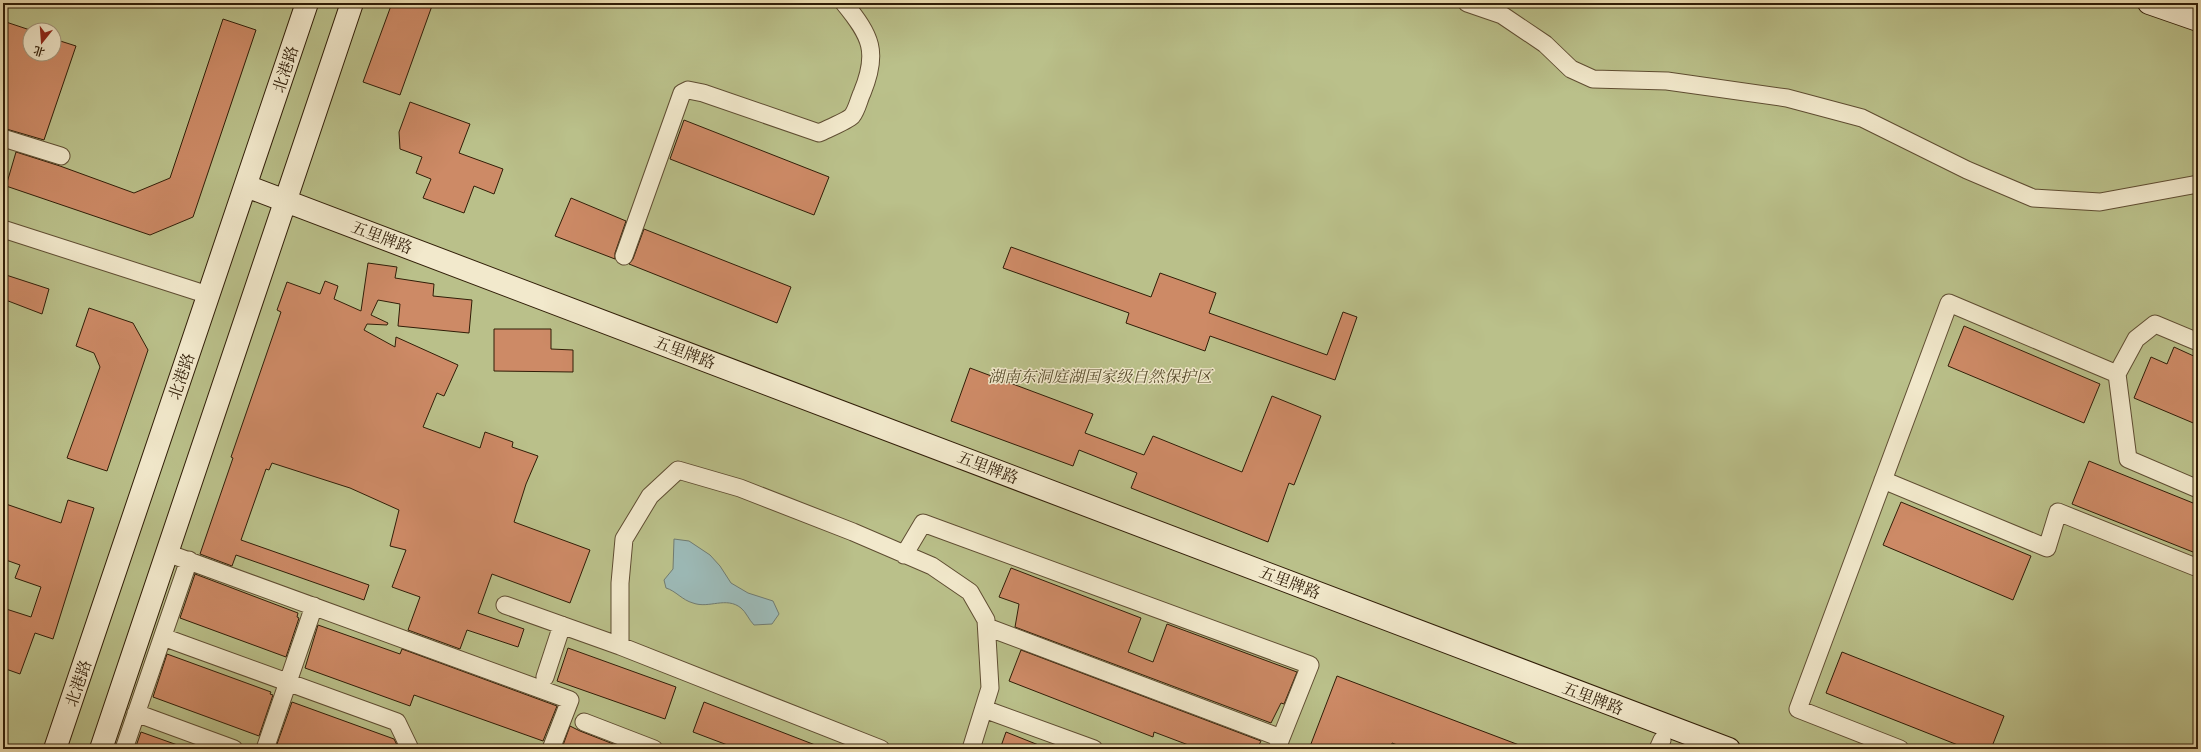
<svg xmlns="http://www.w3.org/2000/svg" width="2201" height="752" font-family="'IM FELL Great Primer','Noto Serif SC',serif">
<style>
.green{fill:#bac08a;stroke:#756e48;fill-rule:evenodd}
.water{fill:#9cb9b6;stroke:#717b70}
.building{fill:#cd8a66;stroke:#301d07}
.lines{fill:none;stroke-linecap:round;stroke-linejoin:round}
.street-casing{stroke:#5f4d32;stroke-width:19}
.secondary-casing{stroke:#301d07;stroke-width:24}
.street{stroke:#f2e9cc;stroke-width:17}
.secondary{stroke:#f2e9cc;stroke-width:22}
.labels{text-anchor:middle;stroke-width:3;stroke-linejoin:round;paint-order:stroke}
.street-label{font-size:16px;fill:#301d07;stroke:#f2e9cc}
.park-label{font-size:16px;font-style:italic;fill:#594e2e;stroke:#f2e9cc}
</style>
<rect width="100%" height="100%" fill="#ebddb1"/>
<filter id="stains"><feTurbulence type="fractalNoise" baseFrequency=".005" numOctaves="4"/><feColorMatrix values="0 0 0 0 .2 0 0 0 0 .09 0 0 0 0 .02 0 0 0 .5 -.17"/></filter>
<radialGradient id="worn" r=".72"><stop offset=".6" stop-color="#630" stop-opacity="0"/><stop offset="1" stop-color="#630" stop-opacity=".3"/></radialGradient>
<!-- green -->
<path class="green" d="M 3,3 L 2198,3 L 2198,749 L 3,749 ZM 30,30 L 54,30 L 54,54 L 30,54 Z"/>
<!-- water -->
<path class="water" d="M 674,539 L 689,541 L 710,555 L 720,566 L 731,583 L 748,593 L 773,601 L 779,614 L 772,624 L 754,625 C 749,620 746,612 741,608 C 726,596 709,609 693,603 C 682,600 676,591 666,588 L 664,580 L 673,569 Z"/>
<!-- building -->
<path class="building" d="M 392,3 L 433,3 L 400,95 L 363,82 Z
M 223,19 L 256,30 L 193,217 L 150,235 L 6,186 L 16,152 L 60,166 L 134,193 L 170,178 Z
M 3,21 L 30,30 L 30,54 L 54,54 L 54,39 L 76,46 L 44,140 L 3,128 Z
M 410,102 L 470,124 L 459,153 L 503,169 L 494,194 L 474,186 L 464,213 L 423,198 L 431,179 L 416,173 L 422,157 L 400,149 L 399,132 Z
M 684,120 L 829,177 L 814,215 L 670,159 Z
M 571,198 L 626,221 L 615,253 L 615,259 L 555,236 Z
M 644,229 L 791,287 L 777,323 L 629,264 L 633,259 Z
M 1011,247 L 1151,297 L 1160,273 L 1216,293 L 1209,313 L 1327,355 L 1343,312 L 1357,317 L 1335,380 L 1210,336 L 1205,351 L 1126,323 L 1129,313 L 1003,268 Z
M 368,263 L 397,267 L 395,278 L 434,284 L 433,296 L 472,300 L 469,333 L 398,326 L 400,304 L 378,300 L 371,315 L 388,323 L 387,325 L 367,324 L 364,330 L 395,347 L 396,337 L 458,365 L 444,396 L 437,393 L 423,427 L 480,448 L 485,432 L 513,442 L 512,447 L 538,456 L 526,484 L 514,522 L 590,550 L 570,603 L 492,574 L 478,613 L 524,629 L 518,647 L 467,630 L 460,649 L 408,630 L 420,597 L 392,587 L 406,550 L 390,546 L 399,510 L 350,488 L 272,463 L 269,470 L 266,469 L 241,540 L 369,585 L 364,600 L 236,555 L 232,566 L 200,554 L 233,458 L 231,457 L 281,312 L 277,310 L 287,282 L 320,294 L 325,281 L 338,286 L 334,299 L 361,311 Z
M 3,274 L 49,289 L 42,314 L 3,299 Z
M 89,308 L 133,323 L 148,350 L 107,471 L 67,458 L 100,367 L 94,353 L 76,346 Z
M 1964,326 L 2100,384 L 2084,423 L 1948,366 Z
M 494,329 L 551,329 L 551,349 L 573,350 L 573,372 L 494,371 Z
M 2174,347 L 2198,358 L 2198,425 L 2134,398 L 2151,357 L 2167,364 Z
M 970,368 L 1093,414 L 1085,433 L 1144,455 L 1153,436 L 1242,472 L 1272,396 L 1321,416 L 1294,485 L 1289,483 L 1268,542 L 1131,488 L 1137,473 L 1079,450 L 1073,466 L 951,421 Z
M 2089,461 L 2198,505 L 2198,554 L 2072,504 Z
M 68,500 L 94,508 L 53,639 L 35,633 L 20,674 L 3,668 L 3,608 L 31,617 L 41,587 L 15,578 L 20,565 L 3,559 L 3,503 L 61,523 Z
M 1901,502 L 2031,556 L 2013,600 L 1883,545 Z
M 1011,568 L 1141,618 L 1128,652 L 1153,662 L 1167,624 L 1297,672 L 1284,704 L 1281,703 L 1271,723 L 1015,627 L 1019,604 L 999,597 Z
M 195,574 L 298,613 L 297,617 L 299,618 L 286,657 L 180,618 Z
M 318,625 L 400,654 L 402,649 L 557,706 L 543,741 L 414,695 L 410,706 L 305,668 Z
M 568,648 L 676,687 L 665,719 L 557,681 Z
M 1021,650 L 1261,741 L 1257,749 L 1199,749 L 1154,732 L 1153,737 L 1009,681 Z
M 1842,652 L 2004,716 L 1991,749 L 1968,749 L 1826,693 Z
M 167,654 L 271,692 L 270,694 L 273,695 L 259,736 L 153,697 Z
M 1337,676 L 1527,748 L 1526,749 L 1408,749 L 1392,743 L 1391,749 L 1309,749 Z
M 292,702 L 394,739 L 399,749 L 290,749 L 277,744 Z
M 704,702 L 823,748 L 823,749 L 738,749 L 693,732 Z
M 570,726 L 580,731 L 626,749 L 562,748 Z
M 141,732 L 183,747 L 183,749 L 135,749 Z
M 1006,732 L 1046,748 L 1046,749 L 1000,749 Z"/>
<g class="lines">
<!-- street casing -->
<g class="street-casing">
<path id="street" d="M 1467,3 L 1502,15 L 1545,44 L 1571,69 L 1593,79 L 1667,81 L 1787,98 L 1862,118 L 1967,170 L 2033,198 L 2100,202 L 2198,184
M 3,138 L 61,156
M 3,229 L 208,295
M 624,256 L 682,93 L 688,90 L 703,93 L 819,133 C 827,129 847,121 852,116 C 857,110 859,99 862,93 C 879,52 871,36 844,3
M 2117,374 L 2128,459 L 2198,489
M 1883,480 L 2047,548 L 2058,512 L 2198,568
M 167,553 L 570,700 L 551,749
M 904,555 L 923,523 L 1310,665 L 1281,738
M 505,605 L 620,646
M 987,627 L 1281,738 L 1277,749
M 163,637 L 397,722 L 410,749
M 545,677 L 562,625
M 984,709 L 1094,749
M 136,713 L 234,749
M 584,722 L 654,749
M 124,749 L 189,560
M 265,749 L 314,606
M 881,749 L 620,646 L 620,583 L 624,539 L 650,496 L 678,470 L 740,488 L 853,532 L 932,566 L 970,592 L 986,620 L 990,688 L 971,749
M 1658,749 L 1662,740
M 1900,749 L 1798,709 L 1949,303 L 2117,374 L 2136,339 L 2155,324 L 2198,342"/>
</g>
<!-- secondary casing -->
<g class="secondary-casing">
<path id="secondary" d="M 2149,3 L 2198,20
M 246,186 L 1729,749
M 55,749 L 307,3
M 101,749 L 352,3"/>
</g>
<!-- street -->
<use href="#street" class="street"/>
<!-- secondary -->
<use href="#secondary" class="secondary"/>
</g>
<g class="labels">
<!-- street labels -->
<g class="street-label">
<text transform="translate(285 69) rotate(-72)" y="6">北港路</text>
<text transform="translate(382 237) rotate(21)" y="6">五里牌路</text>
<text transform="translate(685 352) rotate(21)" y="6">五里牌路</text>
<text transform="translate(181 376) rotate(-71)" y="6">北港路</text>
<text transform="translate(988 467) rotate(21)" y="6">五里牌路</text>
<text transform="translate(1290 582) rotate(21)" y="6">五里牌路</text>
<text transform="translate(78 683) rotate(-71)" y="6">北港路</text>
<text transform="translate(1593 698) rotate(21)" y="6">五里牌路</text>
</g>
<!-- park labels -->
<g class="park-label">
<text x="1100" y="382">湖南东洞庭湖国家级自然保护区</text>
</g>
</g>
<!-- margin -->
<rect width="2201" height="752" fill="none" stroke="#ebddb1" stroke-width="16"/>
<rect x="4" y="4" width="2193" height="744" fill="none" stroke="#301d07" stroke-width="2"/>
<rect x="8" y="8" width="2185" height="736" fill="none" stroke="#301d07"/>
<!-- north arrow -->
<g transform="translate(42 42) rotate(197)"><circle r="19" fill="#f2e9cc" stroke="#a4977d"/>
<path d="M0-3L7 15L0 10L-7 15Z" fill="#8f2418"/>
<text y="-6" font-size="11" font-weight="bold" text-anchor="middle" fill="#301d07">北</text>
</g>
<rect width="100%" height="100%" filter="url(#stains)"/>
<rect width="100%" height="100%" fill="url(#worn)"/>
</svg>
